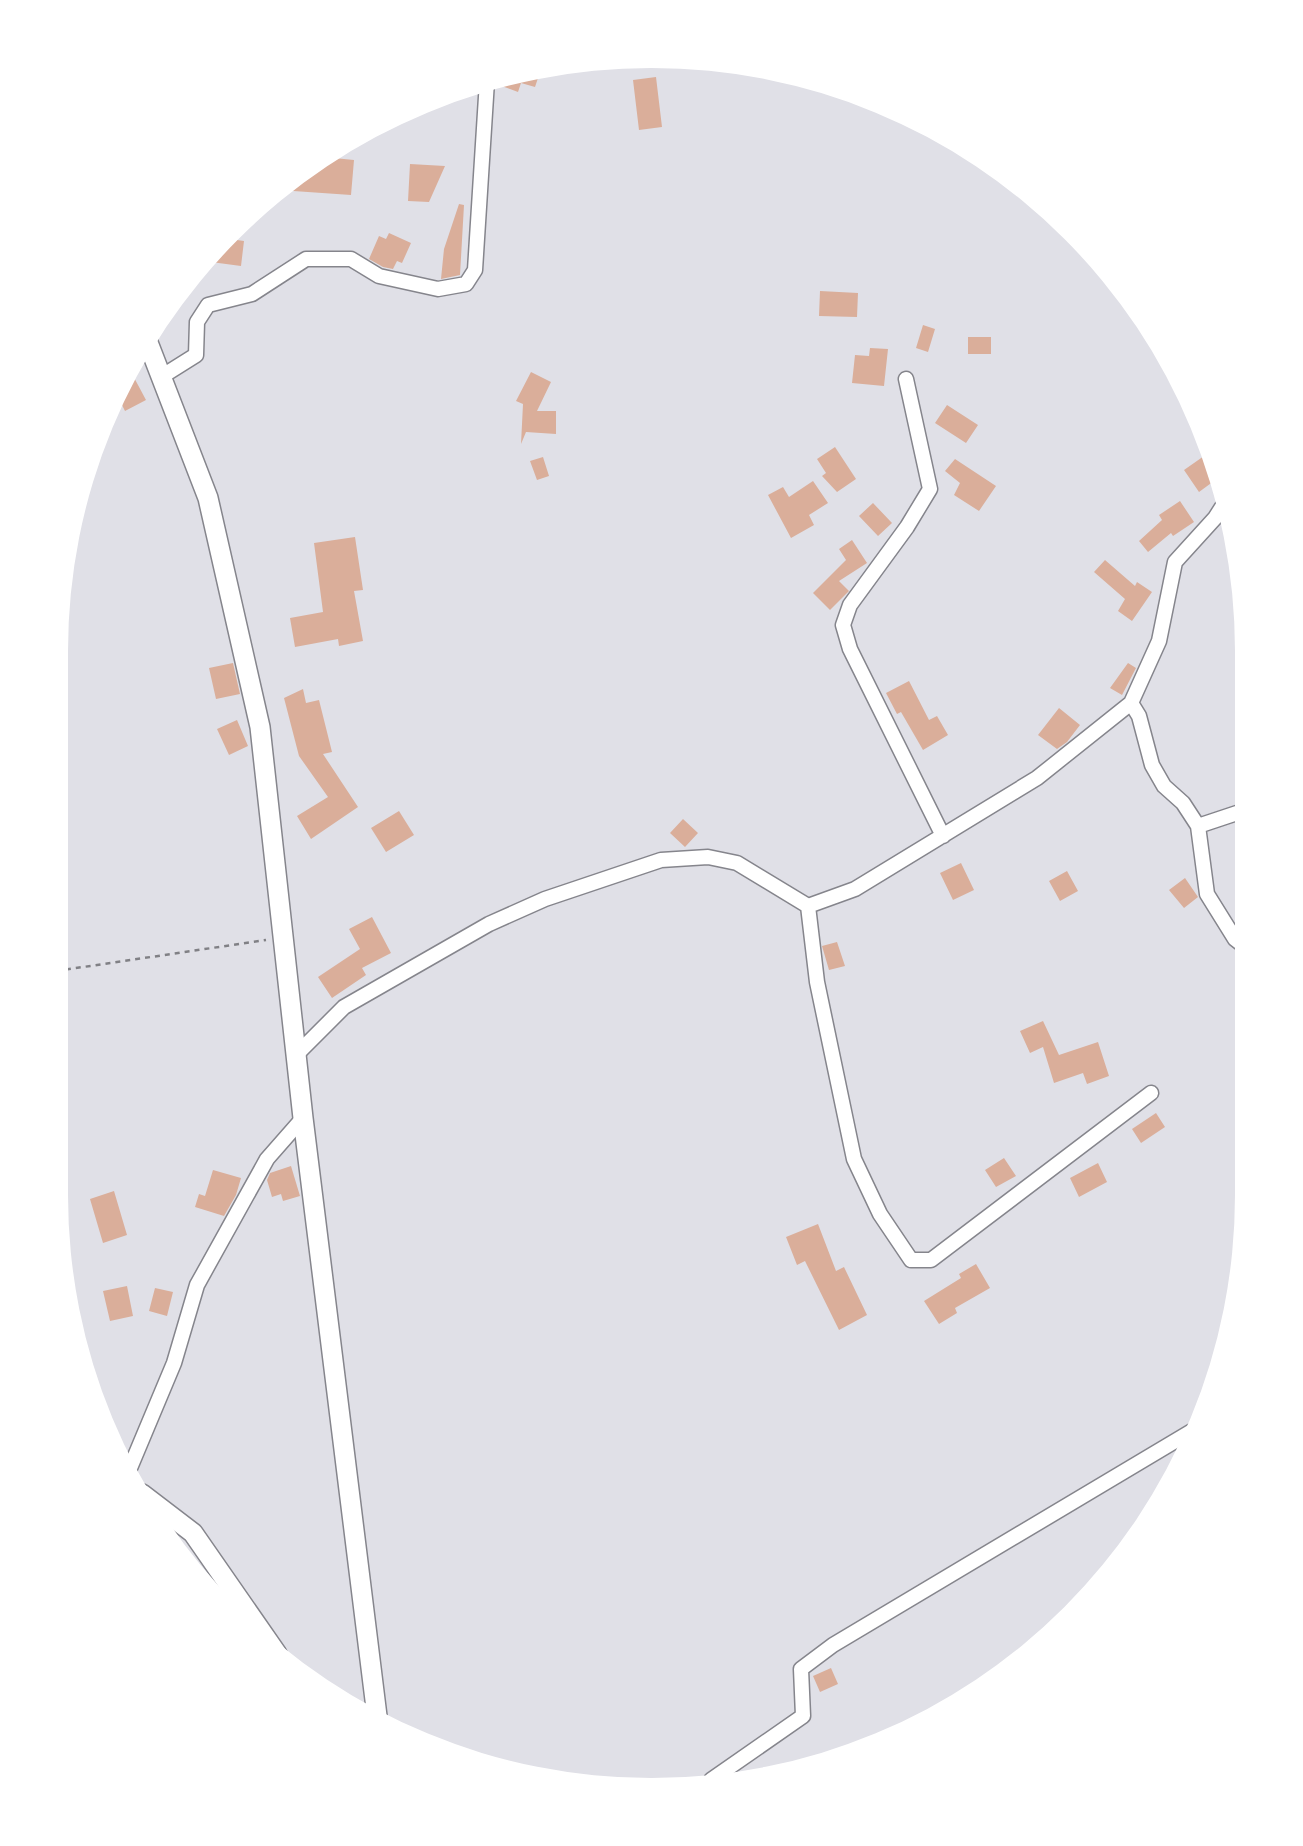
<svg xmlns="http://www.w3.org/2000/svg" width="1303" height="1846" font-family="'DejaVu Sans',sans-serif">
<style>
.building{fill:#daae9a}
.lines{fill:none;stroke-linecap:round;stroke-linejoin:round}
.minor-casing{stroke:#85858c;stroke-width:17}
.tertiary-casing{stroke:#85858c;stroke-width:22}
.path{stroke:#808085;stroke-width:2.5;stroke-dasharray:5 5;stroke-linecap:butt}
.minor{stroke:#fff;stroke-width:14}
.tertiary{stroke:#fff;stroke-width:19}
</style>
<rect width="100%" height="100%" fill="#e0e0e7"/>
<!-- building -->
<path class="building" d="M 541,69 L 535,87 L 521,83 L 518,92 L 496,84 L 496,79 Z
M 656,77 L 662,127 L 639,130 L 633,80 Z
M 324,157 L 354,160 L 351,195 L 279,190 Z
M 410,164 L 445,166 L 429,202 L 408,201 Z
M 459,204 L 464,205 L 460,275 L 441,279 L 444,249 Z
M 389,233 L 411,243 L 402,263 L 397,261 L 393,269 L 383,267 L 369,259 L 379,236 L 386,239 Z
M 230,239 L 244,241 L 241,266 L 211,262 Z
M 820,291 L 858,293 L 857,317 L 819,316 Z
M 923,325 L 935,329 L 928,352 L 916,348 Z
M 968,337 L 991,337 L 991,354 L 968,354 Z
M 870,348 L 888,349 L 884,386 L 852,383 L 855,355 L 869,356 Z
M 130,370 L 146,400 L 125,411 L 119,399 Z
M 531,372 L 551,382 L 537,411 L 556,411 L 556,434 L 526,432 L 521,444 L 523,404 L 516,401 Z
M 947,405 L 978,425 L 966,443 L 935,423 Z
M 835,447 L 856,479 L 837,492 L 822,476 L 826,473 L 817,459 Z
M 1204,456 L 1208,463 L 1214,481 L 1199,492 L 1184,470 Z
M 543,457 L 549,476 L 537,480 L 530,461 Z
M 955,459 L 996,486 L 979,511 L 954,495 L 960,483 L 945,471 Z
M 813,481 L 828,503 L 809,515 L 814,525 L 791,538 L 768,495 L 783,487 L 789,497 Z
M 1180,501 L 1194,522 L 1173,536 L 1171,533 L 1148,552 L 1139,541 L 1162,520 L 1159,515 Z
M 873,503 L 892,523 L 878,536 L 859,516 Z
M 355,537 L 363,590 L 354,591 L 363,641 L 339,646 L 338,639 L 295,647 L 290,618 L 323,612 L 314,543 Z
M 852,540 L 867,563 L 839,581 L 849,591 L 830,610 L 813,593 L 846,560 L 839,549 Z
M 1105,560 L 1135,586 L 1137,582 L 1152,592 L 1132,621 L 1118,611 L 1125,599 L 1094,572 Z
M 233,663 L 240,694 L 216,699 L 209,668 Z
M 1128,663 L 1136,668 L 1122,695 L 1110,688 Z
M 909,681 L 929,720 L 937,716 L 948,735 L 923,750 L 901,712 L 897,714 L 886,693 Z
M 303,689 L 306,703 L 319,700 L 332,752 L 323,754 L 358,807 L 311,839 L 297,816 L 328,797 L 299,756 L 284,698 Z
M 1059,708 L 1080,725 L 1067,742 L 1057,749 L 1038,735 Z
M 237,720 L 248,746 L 229,755 L 217,729 Z
M 399,811 L 414,835 L 386,852 L 371,828 Z
M 683,819 L 698,833 L 685,847 L 670,833 Z
M 961,863 L 974,890 L 953,900 L 940,873 Z
M 1067,871 L 1078,891 L 1060,901 L 1049,881 Z
M 1185,878 L 1198,897 L 1184,908 L 1169,890 Z
M 372,917 L 391,953 L 362,968 L 366,975 L 332,998 L 318,977 L 360,949 L 349,929 Z
M 837,942 L 845,966 L 829,970 L 822,946 Z
M 1043,1021 L 1059,1055 L 1098,1042 L 1109,1076 L 1087,1084 L 1083,1073 L 1054,1083 L 1043,1047 L 1030,1053 L 1020,1031 Z
M 1156,1113 L 1165,1127 L 1141,1143 L 1132,1129 Z
M 1004,1158 L 1016,1176 L 996,1187 L 985,1170 Z
M 1098,1163 L 1107,1182 L 1079,1197 L 1070,1178 Z
M 291,1166 L 300,1196 L 283,1201 L 281,1194 L 272,1197 L 267,1180 L 270,1173 Z
M 213,1170 L 241,1178 L 236,1195 L 224,1216 L 195,1207 L 199,1194 L 205,1196 Z
M 114,1191 L 127,1235 L 103,1243 L 90,1199 Z
M 818,1224 L 836,1271 L 844,1267 L 867,1315 L 839,1330 L 805,1261 L 797,1265 L 786,1237 Z
M 976,1264 L 990,1288 L 955,1308 L 957,1313 L 939,1324 L 924,1301 L 961,1278 L 959,1274 Z
M 127,1286 L 133,1316 L 110,1321 L 103,1291 Z
M 155,1288 L 173,1292 L 167,1316 L 149,1311 Z
M 831,1668 L 838,1684 L 820,1692 L 813,1676 Z"/>
<g class="lines">
<!-- minor casing -->
<g class="minor-casing">
<path id="minor" d="M 161,377 L 196,355 L 197,322 L 208,305 L 252,294 L 306,259 L 351,259 L 379,276 L 438,289 L 466,284 L 475,270 L 487,81
M 906,379 L 930,489 L 907,527 L 850,605 L 843,625 L 850,649 L 943,836
M 1131,703 L 1139,716 L 1152,765 L 1164,786 L 1183,803 L 1198,826 L 1207,894 L 1235,939 L 1244,946
M 1198,826 L 1243,811
M 808,906 L 817,982 L 854,1159 L 880,1214 L 911,1260 L 931,1260 L 1151,1093
M 808,906 L 855,889 L 1037,778 L 1131,703 L 1159,641 L 1175,562 L 1215,518 L 1222,507
M 296,1055 L 344,1007 L 489,924 L 545,899 L 661,860 L 708,857 L 737,863 L 808,906
M 130,1468 L 174,1363 L 197,1285 L 267,1159 L 303,1118
M 711,1780 L 803,1716 L 801,1669 L 833,1645 L 1197,1428"/>
</g>
<!-- tertiary casing -->
<g class="tertiary-casing">
<path id="tertiary" d="M 147,340 L 208,498 L 260,727 L 303,1118 L 377,1716
M 142,1494 L 193,1533 L 277,1654"/>
</g>
<!-- path -->
<path class="path" d="M 56,971 L 266,940"/>
<!-- minor -->
<use href="#minor" class="minor"/>
<!-- tertiary -->
<use href="#tertiary" class="tertiary"/>
</g>
<!-- crop -->
<path d="M0 0H1303V1846H0ZM651 68H652A583 583 0 0 1 1235 651V1195A583 583 0 0 1 652 1778H651A583 583 0 0 1 68 1195V651A583 583 0 0 1 651 68Z" fill="#fff" fill-rule="evenodd"/>
</svg>
